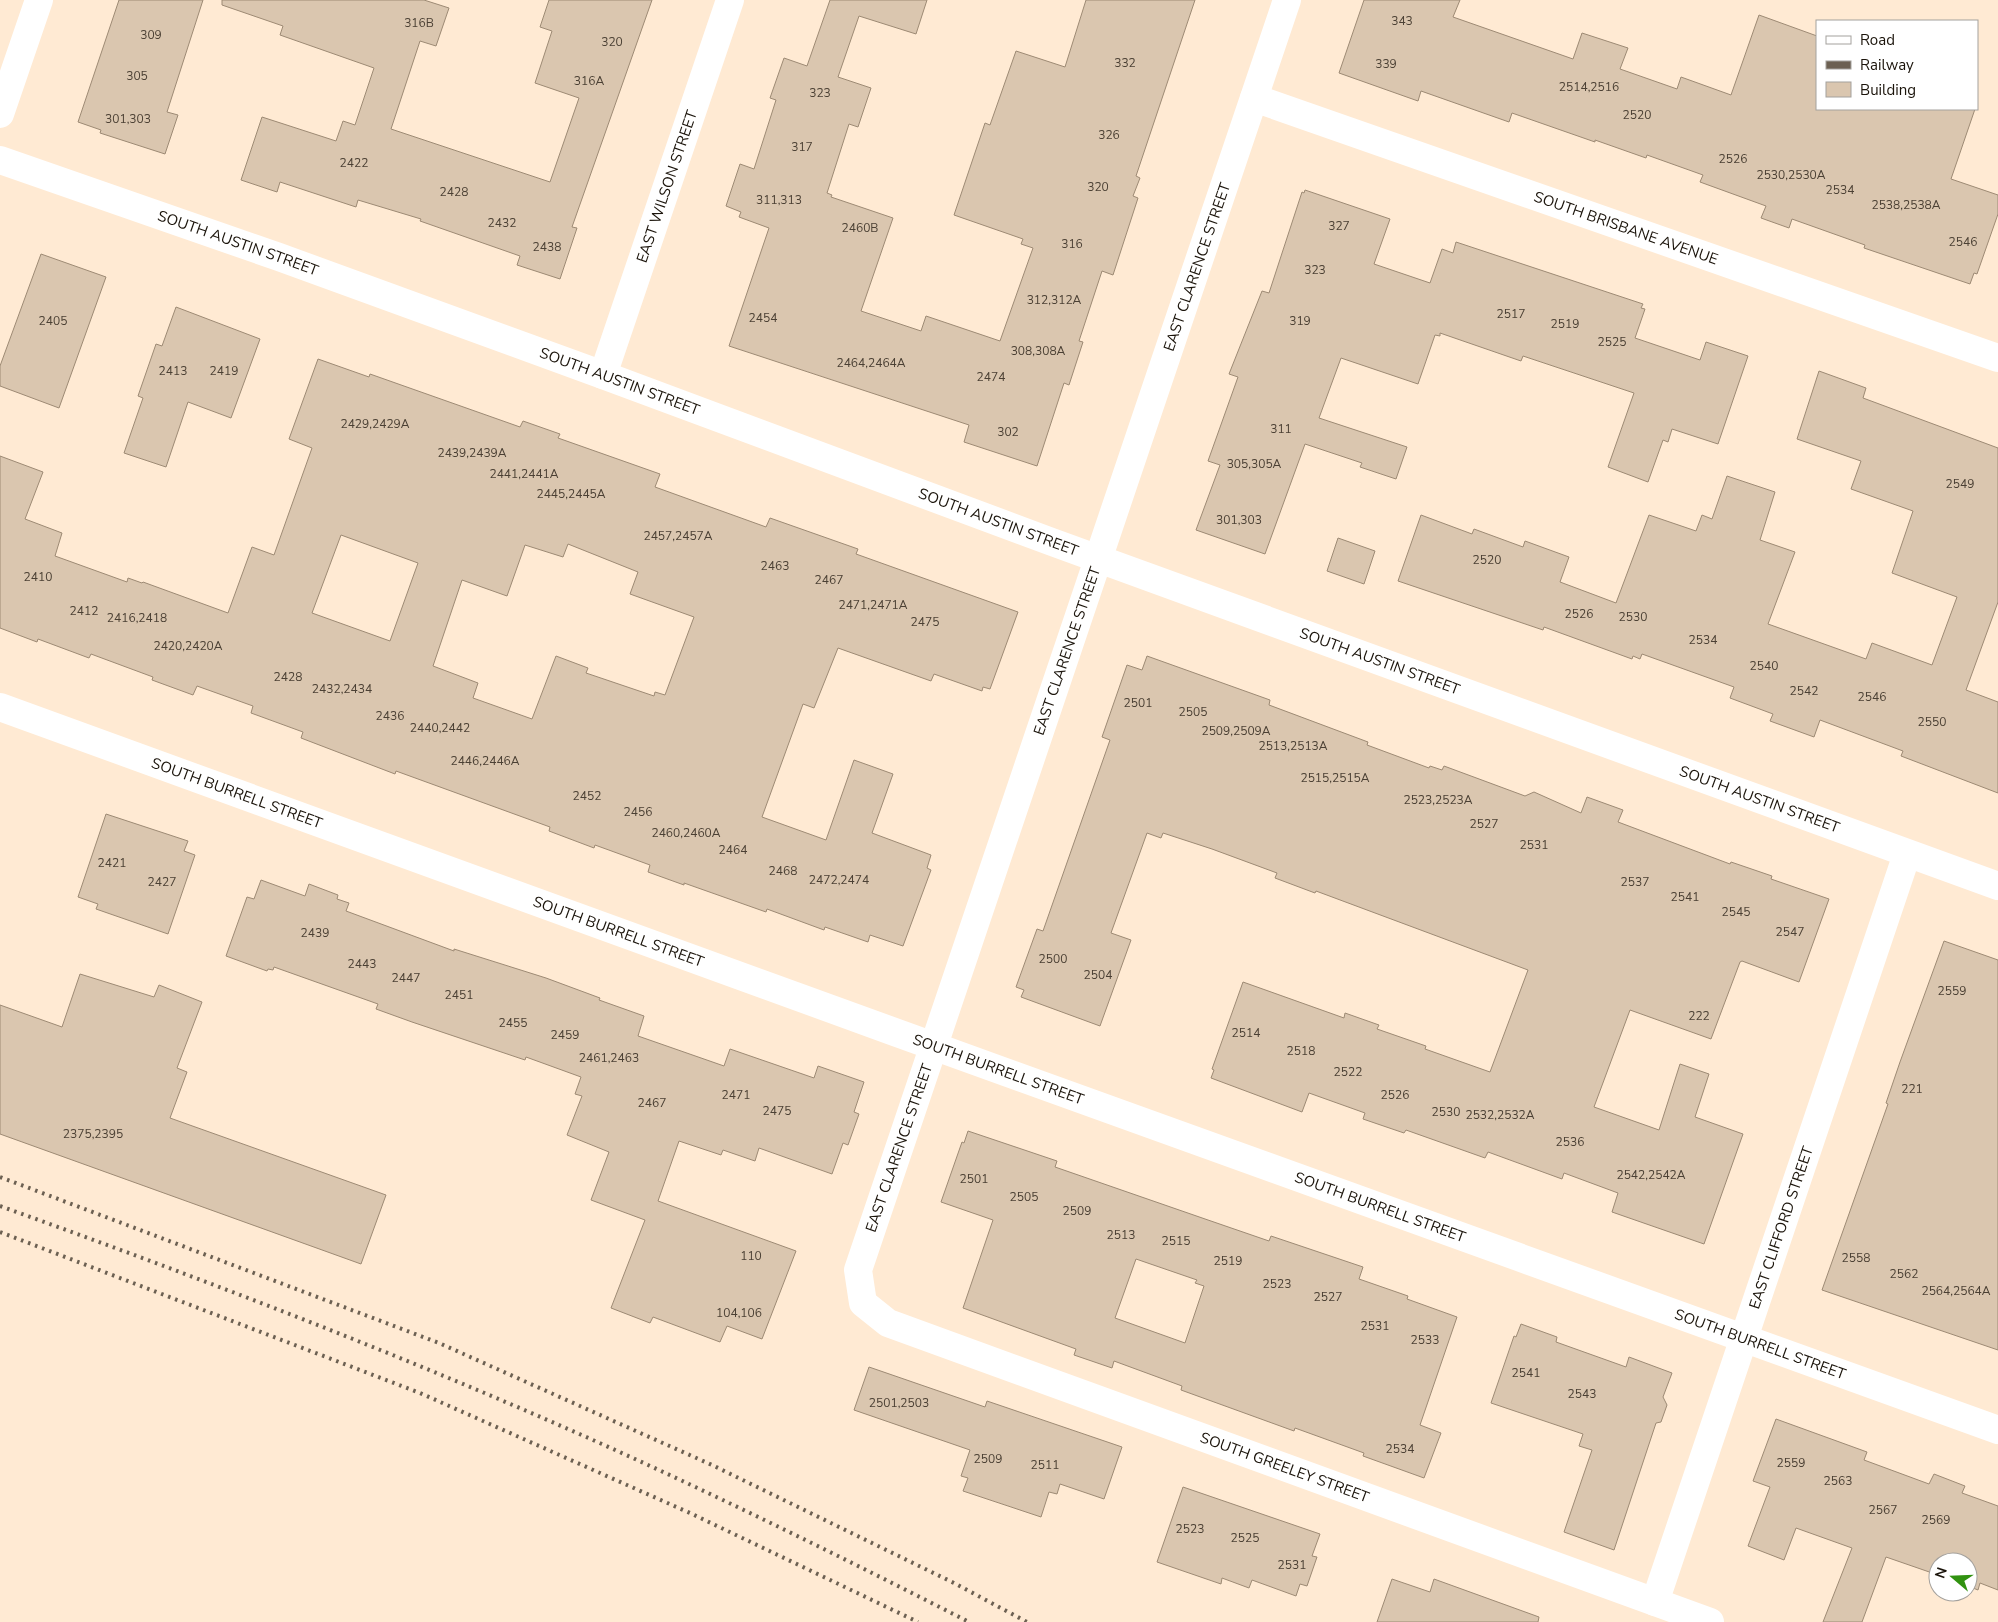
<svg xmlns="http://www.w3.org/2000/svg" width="1998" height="1622" font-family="'Nunito Sans',sans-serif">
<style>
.building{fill:#dac6af;stroke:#9d8a74;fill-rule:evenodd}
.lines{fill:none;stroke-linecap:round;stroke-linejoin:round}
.minor{stroke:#fff;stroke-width:28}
.rail{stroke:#6c6052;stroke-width:4;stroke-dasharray:2.5 5;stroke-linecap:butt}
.labels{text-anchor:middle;stroke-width:4;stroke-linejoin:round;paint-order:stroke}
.number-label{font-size:12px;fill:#4b4034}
.street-label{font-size:15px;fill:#1b140b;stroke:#fff}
</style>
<rect width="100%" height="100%" fill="#ffead3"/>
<!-- building -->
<path class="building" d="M 119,0 L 203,0 L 167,112 L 178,115 L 165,154 L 100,133 L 101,130 L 78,122 Z
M 222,0 L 424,0 L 449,8 L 436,46 L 420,41 L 391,129 L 550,182 L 579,98 L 535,83 L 552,31 L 540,27 L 549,0 L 652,0 L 572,227 L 577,228 L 560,279 L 517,265 L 520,256 L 420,221 L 421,219 L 358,200 L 356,207 L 280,182 L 277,192 L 241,180 L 262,117 L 336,141 L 343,121 L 355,125 L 374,68 L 280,35 L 283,26 L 222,5 Z
M 830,0 L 927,0 L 916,34 L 859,16 L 838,77 L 871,88 L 858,127 L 849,124 L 827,193 L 832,195 L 831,197 L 893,218 L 861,311 L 921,331 L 926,316 L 1000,341 L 1033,248 L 1021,244 L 1023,239 L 954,215 L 985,123 L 990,125 L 1016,51 L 1065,67 L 1086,0 L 1195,0 L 1136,176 L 1140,178 L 1133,196 L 1138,198 L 1113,275 L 1102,271 L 1079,341 L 1083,342 L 1069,385 L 1064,383 L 1037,466 L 964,442 L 969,425 L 729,346 L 769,228 L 739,217 L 741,212 L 726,206 L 740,164 L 754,169 L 776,100 L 770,98 L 784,58 L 807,66 Z
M 1364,0 L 1460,0 L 1453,17 L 1573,59 L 1582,33 L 1628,48 L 1620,69 L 1677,89 L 1681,77 L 1731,95 L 1759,15 L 1817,36 L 1817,109 L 1975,109 L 1951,179 L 1998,195 L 1998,214 L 1977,274 L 1974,273 L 1970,284 L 1864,248 L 1865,245 L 1792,219 L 1789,228 L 1761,218 L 1766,206 L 1700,182 L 1703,175 L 1647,155 L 1646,158 L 1595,140 L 1595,142 L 1512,113 L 1509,122 L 1421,91 L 1418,101 L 1339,73 Z
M 1305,190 L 1390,219 L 1374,264 L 1430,283 L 1442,249 L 1453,253 L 1456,242 L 1643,304 L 1641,308 L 1645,309 L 1635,338 L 1700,360 L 1706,342 L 1748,356 L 1718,444 L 1672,429 L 1668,442 L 1663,440 L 1648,482 L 1608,467 L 1634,393 L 1523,356 L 1521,361 L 1440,333 L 1440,336 L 1435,335 L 1418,384 L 1341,358 L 1319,418 L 1407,447 L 1396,479 L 1360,467 L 1362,463 L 1305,444 L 1265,554 L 1196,530 L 1220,465 L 1208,461 L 1238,377 L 1229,374 L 1262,291 L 1269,293 L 1302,192 L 1304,193 Z
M 41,254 L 106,277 L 59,408 L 0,386 L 0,366 Z
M 176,307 L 260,339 L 231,418 L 188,402 L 166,467 L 124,453 L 143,398 L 138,396 L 156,344 L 162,346 Z
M 318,359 L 369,377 L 370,374 L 520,427 L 523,421 L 560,434 L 558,438 L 660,474 L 655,487 L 766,527 L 770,518 L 858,549 L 856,554 L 1018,612 L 990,689 L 983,687 L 982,691 L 934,674 L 931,681 L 838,648 L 814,708 L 803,704 L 762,817 L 826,840 L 854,760 L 893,774 L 872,833 L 931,855 L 927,868 L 931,870 L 903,946 L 870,935 L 868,942 L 825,927 L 824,930 L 767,909 L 766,912 L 684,883 L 684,885 L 648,872 L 650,865 L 595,845 L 594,848 L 549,831 L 550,827 L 396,771 L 395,774 L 301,738 L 303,732 L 251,713 L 253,706 L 197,686 L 193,695 L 152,680 L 153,677 L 91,654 L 89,658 L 38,639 L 37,642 L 0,628 L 0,456 L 43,472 L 25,519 L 62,533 L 55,556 L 127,582 L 128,578 L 142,583 L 143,582 L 228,613 L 252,547 L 274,555 L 312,448 L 289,439 ZM 341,535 L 418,563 L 390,641 L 312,613 ZM 568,544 L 638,572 L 630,594 L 694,617 L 665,695 L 655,692 L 654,696 L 586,673 L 588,668 L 556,656 L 532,719 L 473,698 L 478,683 L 433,666 L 462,580 L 507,596 L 525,545 L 563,557 Z
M 1819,371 L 1866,388 L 1863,398 L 1998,448 L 1998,602 L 1966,690 L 1998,702 L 1998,793 L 1901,756 L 1903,751 L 1820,720 L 1814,737 L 1770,721 L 1773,714 L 1730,698 L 1734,687 L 1642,654 L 1640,659 L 1633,656 L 1632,659 L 1544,627 L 1543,630 L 1398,581 L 1421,515 L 1472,534 L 1474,529 L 1523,547 L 1525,541 L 1569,557 L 1560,582 L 1616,603 L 1649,515 L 1696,531 L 1702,515 L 1712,519 L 1727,476 L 1775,492 L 1760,540 L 1795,552 L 1768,624 L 1866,659 L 1872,643 L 1932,665 L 1957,597 L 1892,573 L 1913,511 L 1851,489 L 1861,461 L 1797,439 Z
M 1338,538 L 1375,551 L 1364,584 L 1327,571 Z
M 1147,656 L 1270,700 L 1269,705 L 1368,742 L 1367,745 L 1429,768 L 1430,766 L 1442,770 L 1444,766 L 1525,796 L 1534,792 L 1581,813 L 1587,797 L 1623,810 L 1618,822 L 1730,864 L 1731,862 L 1772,876 L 1771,879 L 1829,899 L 1799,982 L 1742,961 L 1740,962 L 1711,1039 L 1630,1010 L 1594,1107 L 1659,1130 L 1680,1064 L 1709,1074 L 1695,1117 L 1743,1134 L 1704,1244 L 1612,1212 L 1618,1193 L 1564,1173 L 1562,1179 L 1488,1152 L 1485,1158 L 1406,1130 L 1404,1133 L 1363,1119 L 1365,1113 L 1309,1093 L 1302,1112 L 1211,1078 L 1214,1070 L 1212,1069 L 1243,982 L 1344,1018 L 1345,1013 L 1379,1025 L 1377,1029 L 1426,1046 L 1425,1049 L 1490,1072 L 1528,970 L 1316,891 L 1315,893 L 1275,878 L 1277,873 L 1212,849 L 1163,833 L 1161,838 L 1147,833 L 1111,933 L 1131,940 L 1100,1026 L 1021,997 L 1024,990 L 1016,987 L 1037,929 L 1043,931 L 1110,740 L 1102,737 L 1127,665 L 1142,670 Z
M 106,814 L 188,841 L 184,851 L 195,855 L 168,934 L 96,909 L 98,904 L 78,897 Z
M 261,880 L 305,896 L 309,884 L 338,895 L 337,899 L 349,903 L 346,911 L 454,951 L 454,949 L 546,978 L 600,998 L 599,1000 L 644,1016 L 638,1036 L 724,1066 L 730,1049 L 814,1078 L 818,1066 L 864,1082 L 854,1112 L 859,1114 L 848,1145 L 843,1143 L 832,1174 L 759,1148 L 755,1161 L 723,1150 L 721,1155 L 679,1141 L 658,1201 L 796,1251 L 762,1339 L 727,1326 L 720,1342 L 653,1317 L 650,1323 L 611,1308 L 645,1220 L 591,1200 L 609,1152 L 567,1135 L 582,1096 L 575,1094 L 581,1077 L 526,1057 L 525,1060 L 412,1022 L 376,1009 L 378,1004 L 274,967 L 273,970 L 268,969 L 267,971 L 226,956 L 247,897 L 254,899 Z
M 1944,941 L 1998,960 L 1998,1350 L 1822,1290 L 1888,1104 L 1886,1103 L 1900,1062 Z
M 80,974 L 154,997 L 159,985 L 202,1002 L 177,1068 L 187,1072 L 170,1118 L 386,1195 L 361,1264 L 0,1134 L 0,1005 L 62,1027 Z
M 968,1131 L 1057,1161 L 1055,1167 L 1208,1220 L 1269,1241 L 1271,1236 L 1363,1267 L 1359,1279 L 1408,1296 L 1407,1299 L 1457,1317 L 1420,1425 L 1441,1433 L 1424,1478 L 1363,1456 L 1364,1453 L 1295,1428 L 1294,1431 L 1181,1390 L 1182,1386 L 1114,1361 L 1112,1368 L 1074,1355 L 1076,1349 L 963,1308 L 993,1220 L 941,1202 L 962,1142 L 964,1143 ZM 1136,1259 L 1197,1280 L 1195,1283 L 1204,1286 L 1185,1343 L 1115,1318 Z
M 1521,1324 L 1557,1337 L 1556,1342 L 1626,1367 L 1629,1357 L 1672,1373 L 1663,1397 L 1667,1405 L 1661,1422 L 1656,1423 L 1614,1550 L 1564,1532 L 1592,1450 L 1579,1446 L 1583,1434 L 1491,1403 L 1514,1336 L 1516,1337 Z
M 869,1367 L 985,1407 L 987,1401 L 1122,1447 L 1104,1499 L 1060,1484 L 1057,1494 L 1049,1492 L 1041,1517 L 963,1491 L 968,1478 L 961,1476 L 970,1450 L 854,1410 Z
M 1776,1419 L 1867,1452 L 1864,1460 L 1929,1484 L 1934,1474 L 1965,1486 L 1962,1493 L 1998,1506 L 1998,1590 L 1980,1583 L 1978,1590 L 1968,1586 L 1968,1562 L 1938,1562 L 1938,1575 L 1886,1557 L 1862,1622 L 1823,1622 L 1852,1548 L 1796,1528 L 1784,1560 L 1748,1546 L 1770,1487 L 1753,1481 Z
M 1183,1487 L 1320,1534 L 1312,1556 L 1317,1557 L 1307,1586 L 1300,1584 L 1296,1596 L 1252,1580 L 1249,1588 L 1222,1578 L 1221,1584 L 1157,1562 Z
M 1392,1579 L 1430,1592 L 1434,1579 L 1539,1617 L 1538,1622 L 1377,1622 Z"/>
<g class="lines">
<!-- minor -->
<g class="minor">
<path id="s1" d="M 1287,0 L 858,1270 L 863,1303 L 888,1323 L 1710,1622"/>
<path id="s2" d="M 1254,98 L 1998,358"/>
<path d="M 0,114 L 39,0"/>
<path id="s3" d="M 0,160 L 279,257 L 603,375 L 1052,542 L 1998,886"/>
<path id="s4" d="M 603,375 L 730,0"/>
<path id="s5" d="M 0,707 L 889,1030 L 1998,1430"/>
<path id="s6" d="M 1655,1602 L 1907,854"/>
</g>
<!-- rail -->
<path class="rail" d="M 0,1177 L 439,1343 L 712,1465 L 954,1583 L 1027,1622
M 0,1206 C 178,1270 355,1337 529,1412 C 678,1476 824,1548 969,1622
M 0,1232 L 420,1393 L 690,1513 L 918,1622"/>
</g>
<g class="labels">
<!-- number labels -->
<g class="number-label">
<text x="1402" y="25">343</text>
<text x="419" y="27">316B</text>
<text x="151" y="39">309</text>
<text x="612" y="46">320</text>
<text x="1125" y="67">332</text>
<text x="1386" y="68">339</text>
<text x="137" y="80">305</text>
<text x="589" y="85">316A</text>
<text x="1589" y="91">2514,2516</text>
<text x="820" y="97">323</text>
<text x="1637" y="119">2520</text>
<text x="128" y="123">301,303</text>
<text x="1109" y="139">326</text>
<text x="802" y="151">317</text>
<text x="1733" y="163">2526</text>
<text x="354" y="167">2422</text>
<text x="1791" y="179">2530,2530A</text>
<text x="1098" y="191">320</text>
<text x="1840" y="194">2534</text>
<text x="454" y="196">2428</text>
<text x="779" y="204">311,313</text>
<text x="1906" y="209">2538,2538A</text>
<text x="502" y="227">2432</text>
<text x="1339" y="230">327</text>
<text x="860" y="232">2460B</text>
<text x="1963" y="246">2546</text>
<text x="1072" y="248">316</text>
<text x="547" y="251">2438</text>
<text x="1315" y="274">323</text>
<text x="1054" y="304">312,312A</text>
<text x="1511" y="318">2517</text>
<text x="763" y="322">2454</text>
<text x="53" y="325">2405</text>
<text x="1300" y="325">319</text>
<text x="1565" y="328">2519</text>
<text x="1612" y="346">2525</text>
<text x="1038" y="355">308,308A</text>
<text x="871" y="367">2464,2464A</text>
<text x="173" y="375">2413</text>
<text x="224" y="375">2419</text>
<text x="991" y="381">2474</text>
<text x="375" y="428">2429,2429A</text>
<text x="1281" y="433">311</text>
<text x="1008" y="436">302</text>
<text x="472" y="457">2439,2439A</text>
<text x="1254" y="468">305,305A</text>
<text x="524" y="478">2441,2441A</text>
<text x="1960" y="488">2549</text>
<text x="571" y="498">2445,2445A</text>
<text x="1239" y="524">301,303</text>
<text x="678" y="540">2457,2457A</text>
<text x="1487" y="564">2520</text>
<text x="775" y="570">2463</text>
<text x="38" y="581">2410</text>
<text x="829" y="584">2467</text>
<text x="873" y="609">2471,2471A</text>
<text x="84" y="615">2412</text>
<text x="1579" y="618">2526</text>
<text x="1633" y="621">2530</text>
<text x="137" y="622">2416,2418</text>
<text x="925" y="626">2475</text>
<text x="1703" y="644">2534</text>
<text x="188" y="650">2420,2420A</text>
<text x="1764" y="670">2540</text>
<text x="288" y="681">2428</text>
<text x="342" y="693">2432,2434</text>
<text x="1804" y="695">2542</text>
<text x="1872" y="701">2546</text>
<text x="1138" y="707">2501</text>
<text x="1193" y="716">2505</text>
<text x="390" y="720">2436</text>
<text x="1932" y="726">2550</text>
<text x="440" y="732">2440,2442</text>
<text x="1236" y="735">2509,2509A</text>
<text x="1293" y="750">2513,2513A</text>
<text x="485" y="765">2446,2446A</text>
<text x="1335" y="782">2515,2515A</text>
<text x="587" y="800">2452</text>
<text x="1438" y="804">2523,2523A</text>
<text x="638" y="816">2456</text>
<text x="1484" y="828">2527</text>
<text x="686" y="837">2460,2460A</text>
<text x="1534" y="849">2531</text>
<text x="733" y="854">2464</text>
<text x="112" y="867">2421</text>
<text x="783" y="875">2468</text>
<text x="839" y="884">2472,2474</text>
<text x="162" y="886">2427</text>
<text x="1635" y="886">2537</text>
<text x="1685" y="901">2541</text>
<text x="1736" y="916">2545</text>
<text x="1790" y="936">2547</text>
<text x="315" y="937">2439</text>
<text x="1053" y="963">2500</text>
<text x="362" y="968">2443</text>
<text x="1098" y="979">2504</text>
<text x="406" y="982">2447</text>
<text x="1952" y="995">2559</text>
<text x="459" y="999">2451</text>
<text x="1699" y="1020">222</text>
<text x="513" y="1027">2455</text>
<text x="1246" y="1037">2514</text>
<text x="565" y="1039">2459</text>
<text x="1301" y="1055">2518</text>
<text x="609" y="1062">2461,2463</text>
<text x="1348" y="1076">2522</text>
<text x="1912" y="1093">221</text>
<text x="736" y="1099">2471</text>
<text x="1395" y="1099">2526</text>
<text x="652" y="1107">2467</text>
<text x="777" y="1115">2475</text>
<text x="1446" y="1116">2530</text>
<text x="1500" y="1119">2532,2532A</text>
<text x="93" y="1138">2375,2395</text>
<text x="1570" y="1146">2536</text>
<text x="1651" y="1179">2542,2542A</text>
<text x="974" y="1183">2501</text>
<text x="1024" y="1201">2505</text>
<text x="1077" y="1215">2509</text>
<text x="1121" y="1239">2513</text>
<text x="1176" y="1245">2515</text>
<text x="751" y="1260">110</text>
<text x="1856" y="1262">2558</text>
<text x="1228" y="1265">2519</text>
<text x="1904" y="1278">2562</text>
<text x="1277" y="1288">2523</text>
<text x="1956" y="1295">2564,2564A</text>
<text x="1328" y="1301">2527</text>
<text x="739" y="1317">104,106</text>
<text x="1375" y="1330">2531</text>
<text x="1425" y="1344">2533</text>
<text x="1526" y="1377">2541</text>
<text x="1582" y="1398">2543</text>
<text x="899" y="1407">2501,2503</text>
<text x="1400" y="1453">2534</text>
<text x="988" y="1463">2509</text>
<text x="1791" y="1467">2559</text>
<text x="1045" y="1469">2511</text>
<text x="1838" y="1485">2563</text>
<text x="1883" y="1514">2567</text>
<text x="1936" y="1524">2569</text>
<text x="1190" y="1533">2523</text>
<text x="1245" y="1542">2525</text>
<text x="1292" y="1569">2531</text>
</g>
<!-- street labels -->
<g class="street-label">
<text dy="5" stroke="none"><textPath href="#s4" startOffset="199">EAST WILSON STREET</textPath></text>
<text dy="5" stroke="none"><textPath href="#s2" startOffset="394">SOUTH BRISBANE AVENUE</textPath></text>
<text dy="5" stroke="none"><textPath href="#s3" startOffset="252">SOUTH AUSTIN STREET</textPath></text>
<text transform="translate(1197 267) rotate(-71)" y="5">EAST CLARENCE STREET</text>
<text dy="5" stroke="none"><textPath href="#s3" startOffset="658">SOUTH AUSTIN STREET</textPath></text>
<text dy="5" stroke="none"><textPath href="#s3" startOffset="1062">SOUTH AUSTIN STREET</textPath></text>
<text transform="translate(1067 651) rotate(-71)" y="5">EAST CLARENCE STREET</text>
<text dy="5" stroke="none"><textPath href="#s3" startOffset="1468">SOUTH AUSTIN STREET</textPath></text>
<text dy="5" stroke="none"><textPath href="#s5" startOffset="252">SOUTH BURRELL STREET</textPath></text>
<text dy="5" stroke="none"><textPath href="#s3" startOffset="1872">SOUTH AUSTIN STREET</textPath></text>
<text dy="5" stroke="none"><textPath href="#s5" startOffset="658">SOUTH BURRELL STREET</textPath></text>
<text dy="5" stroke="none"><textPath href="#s5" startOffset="1062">SOUTH BURRELL STREET</textPath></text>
<text transform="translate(899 1148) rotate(-71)" y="5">EAST CLARENCE STREET</text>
<text dy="5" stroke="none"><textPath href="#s5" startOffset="1468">SOUTH BURRELL STREET</textPath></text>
<text dy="5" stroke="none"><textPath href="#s6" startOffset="395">EAST CLIFFORD STREET</textPath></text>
<text dy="5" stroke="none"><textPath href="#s5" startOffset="1872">SOUTH BURRELL STREET</textPath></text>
<text dy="5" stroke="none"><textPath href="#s1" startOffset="1828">SOUTH GREELEY STREET</textPath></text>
</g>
</g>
<!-- legend -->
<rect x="1816" y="20" width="162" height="90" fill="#ffffff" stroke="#a4a19d"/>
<rect x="1826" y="36" width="25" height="8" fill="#ffffff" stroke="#a4a19d"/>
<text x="1860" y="45" font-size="15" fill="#1b140b">Road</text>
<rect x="1826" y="61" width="25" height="8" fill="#6c6052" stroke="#a4a19d"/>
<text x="1860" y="70" font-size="15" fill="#1b140b">Railway</text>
<rect x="1826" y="82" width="25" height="15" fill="#dac6af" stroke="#a4a19d"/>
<text x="1860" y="95" font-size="15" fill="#1b140b">Building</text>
<!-- north arrow -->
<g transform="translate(1953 1577) rotate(289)"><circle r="24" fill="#ffffff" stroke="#a4a19d"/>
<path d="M0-4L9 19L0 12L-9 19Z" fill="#319210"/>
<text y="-8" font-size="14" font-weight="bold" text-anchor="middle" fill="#1b140b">N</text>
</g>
</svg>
